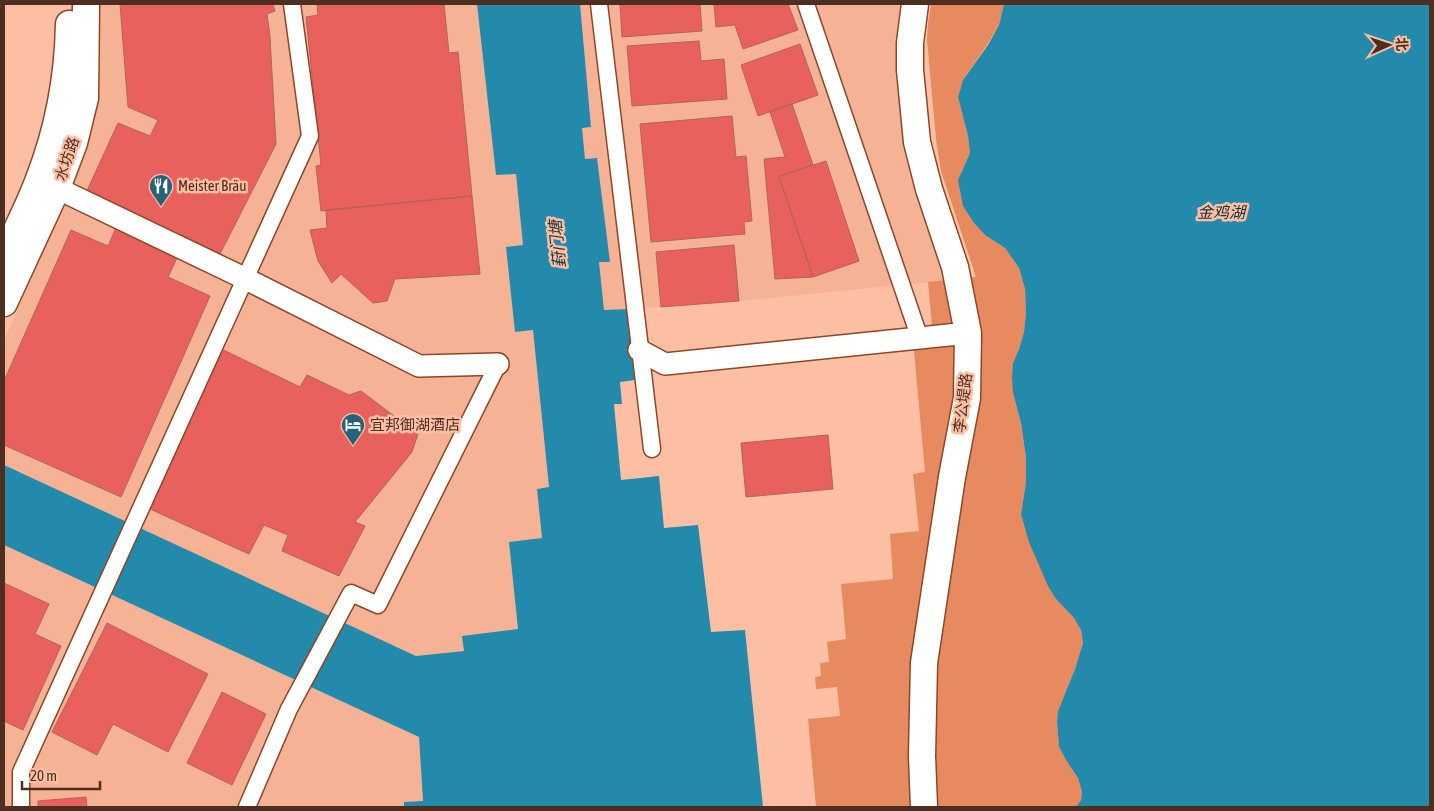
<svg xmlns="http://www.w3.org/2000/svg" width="1434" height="811" font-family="'Asap Condensed','Noto Sans SC',sans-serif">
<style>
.built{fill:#f6b295}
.green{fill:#e88a60}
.water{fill:#248aab}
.building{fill:#e9615d;stroke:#b1635e}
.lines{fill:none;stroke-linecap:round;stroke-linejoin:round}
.pedestrian-casing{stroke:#8b4828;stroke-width:19}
.minor-casing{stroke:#8b4828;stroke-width:24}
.tertiary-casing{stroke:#8b4828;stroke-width:29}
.pedestrian{stroke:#fff;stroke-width:16}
.minor{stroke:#fff;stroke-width:21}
.tertiary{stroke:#fff;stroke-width:26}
.labels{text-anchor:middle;stroke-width:5;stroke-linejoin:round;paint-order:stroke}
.street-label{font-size:15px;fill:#4d2e20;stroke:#fdbfa4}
.poi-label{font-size:15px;fill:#4d2e20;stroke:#fdbfa4;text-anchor:start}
.water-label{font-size:16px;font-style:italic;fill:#14313c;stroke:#fdbfa4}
</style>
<rect width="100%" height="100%" fill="#fdbfa4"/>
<!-- built -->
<path class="built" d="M 98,4 L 477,4 L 496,175 L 516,174 L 523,245 L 506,247 L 515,332 L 533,330 L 549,487 L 537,489 L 542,538 L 509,542 L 518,629 L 463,636 L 464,651 L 416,656 L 4,465 L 4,341 L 73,180 Z
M 580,4 L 901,4 L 897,53 L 896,78 L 904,141 L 910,171 L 948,281 L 901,285 L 762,299 L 661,307 L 604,310 L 599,262 L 609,262 L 597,158 L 585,159 L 582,128 L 591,127 Z
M 4,545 L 419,737 L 423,802 L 404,802 L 404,807 L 4,807 Z"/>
<!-- green -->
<path class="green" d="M 931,4 L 1004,4 L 999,25 L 987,45 L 963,80 L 958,97 L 968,136 L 970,153 L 958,180 L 974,223 L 985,235 L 1005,248 L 1019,268 L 1025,289 L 1026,312 L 1024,332 L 1019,349 L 1013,363 L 1013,393 L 1021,423 L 1026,458 L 1026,482 L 1021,514 L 1056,599 L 1074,618 L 1081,630 L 1083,643 L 1075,669 L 1058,711 L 1057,722 L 1059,747 L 1066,760 L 1078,778 L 1082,792 L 1081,800 L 1076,807 L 816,807 L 808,719 L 840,716 L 837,687 L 816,689 L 815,677 L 821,676 L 820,663 L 829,662 L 827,642 L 846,639 L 841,584 L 893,579 L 890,534 L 919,531 L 913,474 L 925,472 L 913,340 L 933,337 L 928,282 L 976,277 L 941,171 L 936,139 L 927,40 L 928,23 Z"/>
<!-- water -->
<path class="water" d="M 477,4 L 580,4 L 591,127 L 582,128 L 585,159 L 597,158 L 610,262 L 599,262 L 604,310 L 627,309 L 635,380 L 620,382 L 622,404 L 614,404 L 621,480 L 659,476 L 664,528 L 698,525 L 711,632 L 745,630 L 763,807 L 404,807 L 404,802 L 423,801 L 419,737 L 4,545 L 4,465 L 416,656 L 464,651 L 462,636 L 518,629 L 509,542 L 542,538 L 537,489 L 549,487 L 533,330 L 515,332 L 506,247 L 523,245 L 516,174 L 496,175 Z
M 1004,4 L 1430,4 L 1430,807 L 1076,807 L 1081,800 L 1082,792 L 1078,778 L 1066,760 L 1059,747 L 1057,722 L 1058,711 L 1075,669 L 1083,643 L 1081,630 L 1074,618 L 1056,599 L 1048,586 L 1029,542 L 1021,514 L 1026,482 L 1026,458 L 1021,423 L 1013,393 L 1012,378 L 1013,363 L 1019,349 L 1024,332 L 1026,312 L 1025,289 L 1019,268 L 1005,248 L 985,235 L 974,223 L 963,206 L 958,180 L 970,153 L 968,136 L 958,97 L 963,80 L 988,45 L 999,25 Z"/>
<!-- building -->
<path class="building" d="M 120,4 L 273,4 L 275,11 L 267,14 L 270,37 L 276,144 L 220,254 L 187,237 L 168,277 L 210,296 L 121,497 L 4,445 L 4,381 L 71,230 L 108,246 L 123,212 L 86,193 L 118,123 L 150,136 L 158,120 L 128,107 Z
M 317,4 L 444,4 L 449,53 L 458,52 L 472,196 L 321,211 L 316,166 L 321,165 L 306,17 L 318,15 Z
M 620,4 L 700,4 L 702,31 L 622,37 Z
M 714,4 L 788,4 L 798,30 L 743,49 L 735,25 L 716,27 Z
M 699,41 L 701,61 L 724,59 L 727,99 L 632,106 L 627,46 Z
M 800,44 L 818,95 L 758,116 L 741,65 Z
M 792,104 L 813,165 L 779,176 L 813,277 L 775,279 L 764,159 L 785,157 L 770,112 Z
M 732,116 L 736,157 L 746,156 L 752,221 L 744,222 L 745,234 L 651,242 L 640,124 Z
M 826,161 L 859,261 L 813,277 L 779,176 Z
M 472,196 L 480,274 L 395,279 L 387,301 L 373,303 L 341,274 L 332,283 L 318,261 L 310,230 L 327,228 L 326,210 Z
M 734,245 L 739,301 L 661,307 L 656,252 Z
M 213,345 L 300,387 L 307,375 L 349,395 L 361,391 L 418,434 L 412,452 L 355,522 L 365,526 L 339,576 L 282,551 L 288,535 L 264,525 L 249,554 L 139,504 Z
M 828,435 L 833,489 L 746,497 L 741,443 Z
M 4,583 L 49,604 L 35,634 L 61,646 L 23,730 L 4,721 Z
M 107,623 L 208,674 L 168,752 L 113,724 L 97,755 L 52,732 Z
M 222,692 L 266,714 L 232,785 L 187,763 Z
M 86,797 L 87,807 L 38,807 L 38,801 Z"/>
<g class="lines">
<!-- pedestrian casing -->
<g class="pedestrian-casing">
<path id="pedestrian" d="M 599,4 L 652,449
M 806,4 L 920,339
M 21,807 L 21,772 L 310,136 L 292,4
M 247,807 L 289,709 L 351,593 L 378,605 L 498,364"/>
</g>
<!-- minor casing -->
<g class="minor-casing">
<path id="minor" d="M 44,182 L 246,279 L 419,366 L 498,364
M 639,350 L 665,364 L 968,333"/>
</g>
<!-- tertiary casing -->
<g class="tertiary-casing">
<path id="tertiary" d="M 915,4 L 910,43 L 910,70 L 917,142 L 929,189 L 955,267 L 968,333 L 967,398 L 952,477 L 924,663 L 922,756 L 924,807
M 4,256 C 16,231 29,206 39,179 C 58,130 68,77 69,24
M 4,303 L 57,188 L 74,143 L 85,98 L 86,4"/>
</g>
<!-- pedestrian -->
<use href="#pedestrian" class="pedestrian"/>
<!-- minor -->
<use href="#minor" class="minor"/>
<!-- tertiary -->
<use href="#tertiary" class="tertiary"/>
</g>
<!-- icons -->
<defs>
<g id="restaurant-pin" transform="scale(1.25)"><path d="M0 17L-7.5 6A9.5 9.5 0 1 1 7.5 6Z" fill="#246379" stroke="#fdbfa4"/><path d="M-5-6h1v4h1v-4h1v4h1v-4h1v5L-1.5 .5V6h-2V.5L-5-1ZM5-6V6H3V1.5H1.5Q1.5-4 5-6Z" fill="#fff"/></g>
<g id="hotel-pin" transform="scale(1.25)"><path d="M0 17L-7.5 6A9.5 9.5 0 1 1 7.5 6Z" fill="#246379" stroke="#fdbfa4"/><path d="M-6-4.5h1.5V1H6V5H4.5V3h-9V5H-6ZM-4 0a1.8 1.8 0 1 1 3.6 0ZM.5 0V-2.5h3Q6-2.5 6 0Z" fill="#fff"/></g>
</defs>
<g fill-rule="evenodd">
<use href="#restaurant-pin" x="161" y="186"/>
<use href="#hotel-pin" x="353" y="425"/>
</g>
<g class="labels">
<!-- street labels -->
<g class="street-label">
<text transform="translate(67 159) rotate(-71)" y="5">水坊路</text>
<text transform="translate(963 403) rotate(-83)" y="5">李公堤路</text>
</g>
<!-- poi labels -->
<g class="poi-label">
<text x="178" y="191">Meister Bräu</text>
<text x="370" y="430">宜邦御湖酒店</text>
</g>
<!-- water labels -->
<g class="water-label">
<text x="1221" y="218">金鸡湖</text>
<text transform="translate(557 244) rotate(-96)" y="6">葑门塘</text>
</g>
</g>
<!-- border -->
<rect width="1434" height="811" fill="none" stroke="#4d2e20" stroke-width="10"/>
<!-- north arrow -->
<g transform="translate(1389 45) rotate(87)" stroke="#fdbfa4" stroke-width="4" paint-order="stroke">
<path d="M0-4L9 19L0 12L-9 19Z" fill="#4d2e20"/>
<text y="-8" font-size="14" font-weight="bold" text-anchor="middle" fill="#4d2e20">北</text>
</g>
<!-- scale -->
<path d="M22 781v8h78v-8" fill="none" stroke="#4d2e20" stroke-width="2.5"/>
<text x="30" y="781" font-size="15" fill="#4d2e20" stroke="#fdbfa4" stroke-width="4" paint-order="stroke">20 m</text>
</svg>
